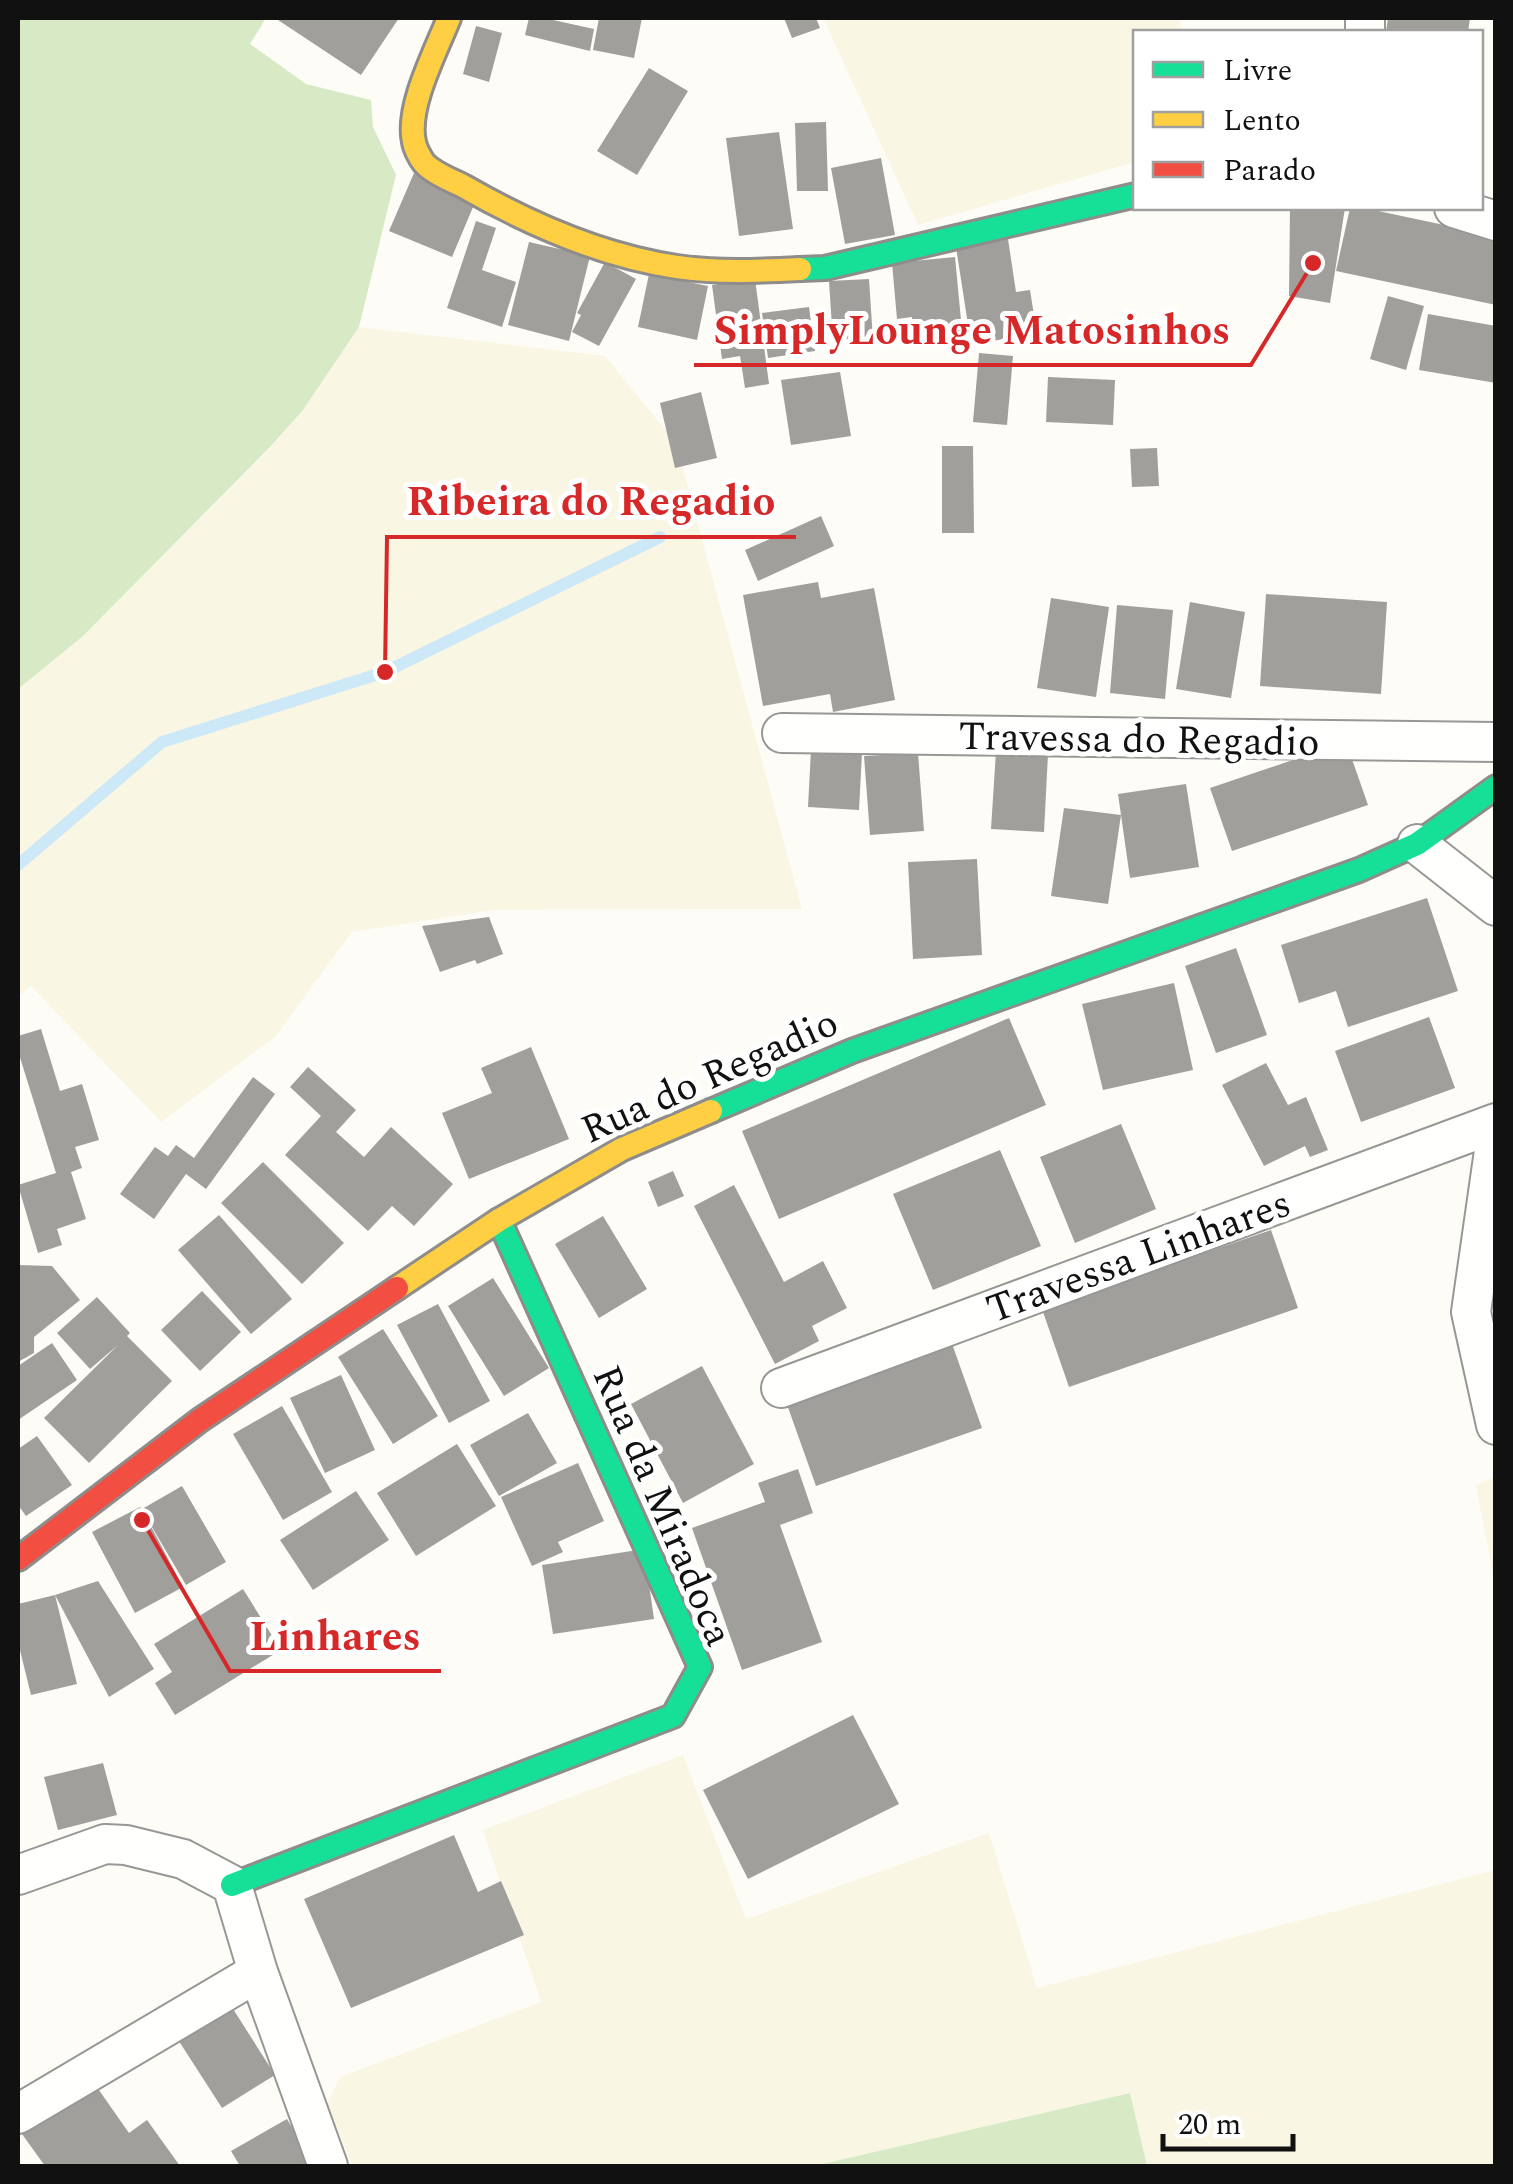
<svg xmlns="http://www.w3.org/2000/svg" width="1513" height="2184" font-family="Spectral,serif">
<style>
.farmland{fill:#f9f7e4}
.forest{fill:#d8eac5}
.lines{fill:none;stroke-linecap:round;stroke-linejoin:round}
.stream{stroke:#cde8f7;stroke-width:12}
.building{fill:#a19f9c}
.street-casing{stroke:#979795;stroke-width:42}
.fast-casing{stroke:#8e8d8b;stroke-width:28}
.slow-casing{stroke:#8e8d8b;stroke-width:28}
.jam-casing{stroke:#8e8d8b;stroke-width:28}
.street{stroke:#fffffe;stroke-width:38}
.fast{stroke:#16e098;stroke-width:22}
.slow{stroke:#ffcf43;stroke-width:22}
.jam{stroke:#f24e42;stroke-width:22}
.labels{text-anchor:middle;stroke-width:10;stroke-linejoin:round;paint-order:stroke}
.street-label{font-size:40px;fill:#111;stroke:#fff}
.leader{fill:none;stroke:#d62828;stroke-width:4}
.callout-dot{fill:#d62828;stroke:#fff;stroke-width:4}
.callout-label{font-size:42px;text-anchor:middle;font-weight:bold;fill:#d62828;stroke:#fff;stroke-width:10;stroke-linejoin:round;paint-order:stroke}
</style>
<rect width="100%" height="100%" fill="#fdfcf7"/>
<!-- farmland -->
<path class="farmland" d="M 823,18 L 1178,18 L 1183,32 L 1136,32 L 1135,162 L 918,225 Z
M 359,327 L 605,356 L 676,443 L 802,909 L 494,910 L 352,932 L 275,1037 L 161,1122 L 31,986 L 18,997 L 18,689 L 82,637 L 271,447 L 303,410 Z
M 1495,1476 L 1495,1585 L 1476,1486 Z
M 683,1755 L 746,1919 L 989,1833 L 1037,1988 L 1495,1870 L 1495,2166 L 1147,2166 L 1129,2093 L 814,2166 L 353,2166 L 327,2104 L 340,2077 L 541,2002 L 483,1830 Z"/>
<!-- forest -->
<path class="forest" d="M 18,18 L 266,18 L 250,44 L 306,84 L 371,100 L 373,127 L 396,175 L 359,327 L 303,410 L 271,446 L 82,637 L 18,689 Z
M 1130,2093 L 1147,2166 L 814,2166 Z"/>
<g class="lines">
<!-- stream -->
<path class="stream" d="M 18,865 L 162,742 L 385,672 L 660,537"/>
</g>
<!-- building -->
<path class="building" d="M 279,18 L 399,18 L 361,75 L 278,20 Z
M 529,18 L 544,18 L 594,29 L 590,51 L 525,35 Z
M 599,18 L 642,18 L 634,58 L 593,50 Z
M 784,18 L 816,18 L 820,28 L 792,38 Z
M 1388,18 L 1470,18 L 1468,32 L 1386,32 Z
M 476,26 L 502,33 L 489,82 L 463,74 Z
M 649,68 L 688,91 L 637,175 L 597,151 Z
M 826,122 L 828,191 L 797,191 L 795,123 Z
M 779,132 L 793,229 L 739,236 L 726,138 Z
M 881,158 L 895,235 L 845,244 L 831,168 Z
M 414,173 L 476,200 L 452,257 L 389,231 Z
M 1290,208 L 1345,208 L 1330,303 L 1289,296 Z
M 1350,208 L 1364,208 L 1496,236 L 1496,305 L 1336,271 Z
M 476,221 L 496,228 L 482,270 L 516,282 L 502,327 L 447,308 Z
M 1008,239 L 1016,292 L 1030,290 L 1037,334 L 971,344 L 956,247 Z
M 529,242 L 590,256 L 569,341 L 508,325 Z
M 955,257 L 963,341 L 914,345 L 912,317 L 897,319 L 892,263 Z
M 605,262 L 636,279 L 599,346 L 572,332 L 581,315 L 577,313 Z
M 649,274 L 708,286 L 697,340 L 638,327 Z
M 755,279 L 769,384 L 745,388 L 740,356 L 722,359 L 712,285 Z
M 869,279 L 873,340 L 833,342 L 829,281 Z
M 1388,296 L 1424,306 L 1406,370 L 1370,359 Z
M 809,307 L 815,351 L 768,358 L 762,313 Z
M 1428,314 L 1496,326 L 1496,383 L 1419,370 Z
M 979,353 L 1013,356 L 1007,425 L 973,422 Z
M 840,372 L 851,436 L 791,445 L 781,380 Z
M 1048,377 L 1115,380 L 1113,425 L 1046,422 Z
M 701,392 L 717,458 L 675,468 L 660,403 Z
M 942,446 L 973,446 L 974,533 L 942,533 Z
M 1157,448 L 1159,486 L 1132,487 L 1130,449 Z
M 821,516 L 834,546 L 758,581 L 745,550 Z
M 818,582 L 821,598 L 874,588 L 895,700 L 833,712 L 830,694 L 763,706 L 743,595 Z
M 1266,594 L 1387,602 L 1381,694 L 1260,686 Z
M 1051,598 L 1109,607 L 1096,697 L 1037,688 Z
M 1190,602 L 1245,612 L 1231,698 L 1176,689 Z
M 1117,605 L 1173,610 L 1165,699 L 1110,693 Z
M 1346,742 L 1368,805 L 1232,851 L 1210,788 Z
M 811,750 L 862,753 L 859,810 L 808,807 Z
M 996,751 L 1048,754 L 1044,832 L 991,829 Z
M 918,753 L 924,831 L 870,835 L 864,756 Z
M 1186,784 L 1199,867 L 1130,878 L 1118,794 Z
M 1064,808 L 1121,815 L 1108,904 L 1051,896 Z
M 977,859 L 982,955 L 913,959 L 908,862 Z
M 1427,898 L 1458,991 L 1348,1027 L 1336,991 L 1299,1003 L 1281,945 Z
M 489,917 L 503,954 L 477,964 L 475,960 L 440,972 L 422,926 Z
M 1236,948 L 1267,1035 L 1216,1053 L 1185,966 Z
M 1174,983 L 1193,1070 L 1103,1090 L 1082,1004 Z
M 1429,1017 L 1455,1088 L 1361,1122 L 1335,1051 Z
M 1009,1018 L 1046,1105 L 779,1219 L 742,1131 Z
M 41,1029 L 60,1091 L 82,1084 L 99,1140 L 75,1147 L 82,1168 L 71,1172 L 86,1219 L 57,1229 L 62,1245 L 38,1253 L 18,1185 L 56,1173 L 18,1051 L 18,1036 Z
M 531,1047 L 569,1139 L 469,1179 L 442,1113 L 492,1093 L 481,1068 Z
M 1266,1063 L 1288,1105 L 1306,1097 L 1328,1150 L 1310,1157 L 1305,1146 L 1264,1166 L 1222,1085 Z
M 308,1067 L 356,1110 L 336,1132 L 364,1157 L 391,1127 L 453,1184 L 414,1226 L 392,1206 L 368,1231 L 285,1155 L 321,1116 L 290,1087 Z
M 253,1077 L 275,1094 L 206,1189 L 186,1174 L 154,1219 L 120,1194 L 155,1147 L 168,1156 L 176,1145 L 194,1158 Z
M 1121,1124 L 1156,1209 L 1075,1243 L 1040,1157 Z
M 1000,1150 L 1041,1246 L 933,1290 L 893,1194 Z
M 263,1162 L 344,1243 L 302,1284 L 221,1203 Z
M 673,1171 L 684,1196 L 658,1207 L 648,1182 Z
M 734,1185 L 784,1282 L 823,1261 L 847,1308 L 812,1326 L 819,1341 L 775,1364 L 694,1206 Z
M 219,1215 L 292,1299 L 251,1334 L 178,1250 Z
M 603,1216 L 647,1289 L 599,1318 L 555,1244 Z
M 1271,1230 L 1298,1308 L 1069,1387 L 1042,1309 Z
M 18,1265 L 52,1266 L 80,1300 L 34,1337 L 34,1353 L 18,1362 Z
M 493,1278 L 549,1368 L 504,1396 L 448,1306 Z
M 202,1291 L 241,1332 L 200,1371 L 161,1330 Z
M 97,1297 L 130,1333 L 127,1336 L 172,1381 L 89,1463 L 44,1418 L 118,1345 L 90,1369 L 57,1333 Z
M 438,1304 L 490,1401 L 449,1423 L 397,1325 Z
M 383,1329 L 438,1416 L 393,1444 L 338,1357 Z
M 951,1341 L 982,1428 L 816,1486 L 785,1399 Z
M 52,1343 L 77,1380 L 18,1420 L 18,1366 Z
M 702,1366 L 754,1464 L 683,1503 L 631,1404 Z
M 341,1375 L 375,1450 L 325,1473 L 290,1398 Z
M 282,1406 L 332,1492 L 283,1520 L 233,1434 Z
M 528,1413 L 557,1463 L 499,1496 L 470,1445 Z
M 37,1436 L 72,1485 L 26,1516 L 18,1505 L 18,1449 Z
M 457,1444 L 496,1506 L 416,1556 L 377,1493 Z
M 578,1463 L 604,1521 L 558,1542 L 563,1552 L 532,1566 L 501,1497 Z
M 798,1469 L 813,1513 L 780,1525 L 822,1642 L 742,1670 L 692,1528 L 765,1502 L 758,1483 Z
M 182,1486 L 226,1562 L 186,1585 L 146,1517 L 183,1587 L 135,1613 L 92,1532 L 140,1507 L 142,1509 Z
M 356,1491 L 389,1540 L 313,1590 L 280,1540 Z
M 644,1549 L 654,1619 L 553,1634 L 542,1565 Z
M 98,1581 L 154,1669 L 109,1697 L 55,1595 Z
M 243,1589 L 281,1650 L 175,1715 L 155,1683 L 172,1672 L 154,1644 Z
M 55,1595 L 77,1684 L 31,1695 L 18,1642 L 18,1604 Z
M 853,1715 L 899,1804 L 748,1879 L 703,1790 Z
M 103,1763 L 117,1815 L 58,1830 L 44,1777 Z
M 454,1835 L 478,1892 L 501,1881 L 524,1935 L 351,2008 L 304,1899 Z
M 228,2001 L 275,2075 L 222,2108 L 175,2035 Z
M 94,2083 L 129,2133 L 147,2120 L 180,2166 L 45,2166 L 22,2134 Z
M 287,2119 L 315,2166 L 240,2166 L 231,2151 Z"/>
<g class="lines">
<!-- street casing -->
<g class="street-casing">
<path id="street" d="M 1365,32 L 1365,18
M 1454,208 L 1496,221
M 782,733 L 1496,742
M 1417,844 L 1496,906
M 1496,1137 L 1471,1312 L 1496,1425
M 781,1388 L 1496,1123
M 18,1875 L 105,1844 L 126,1845 L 183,1859 L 232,1885 L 258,1972 L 328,2166
M 18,2114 L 258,1972"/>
</g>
<!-- fast casing -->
<g class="fast-casing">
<path id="fast" d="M 800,269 L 825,268 L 1136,195
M 711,1111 L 852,1051 L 1359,870 L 1417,844 L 1496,787
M 232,1885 L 673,1716 L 700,1667 L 499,1220"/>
</g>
<!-- slow casing -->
<g class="slow-casing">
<path id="slow" d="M 449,18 C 436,51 406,107 414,142 C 415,148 420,158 424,163 C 433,173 451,180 463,186 C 529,224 602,256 677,267 C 718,273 759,271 800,269
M 397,1288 L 499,1220 L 622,1149 L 711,1111"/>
</g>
<!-- jam casing -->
<g class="jam-casing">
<path id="jam" d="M 18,1559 L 200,1420 L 397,1288"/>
</g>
<!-- street -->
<use href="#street" class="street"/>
<!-- fast -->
<use href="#fast" class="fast"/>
<!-- slow -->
<use href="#slow" class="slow"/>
<!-- jam -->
<use href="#jam" class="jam"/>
</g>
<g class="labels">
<!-- street labels -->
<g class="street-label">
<text transform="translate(1139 738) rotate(1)" y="14">Travessa do Regadio</text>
<text transform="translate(709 1075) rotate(-24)" y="14">Rua do Regadio</text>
<text transform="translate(1138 1255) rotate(-20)" y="14">Travessa Linhares</text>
<text transform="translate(664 1505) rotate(67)" y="14">Rua da Miradoca</text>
</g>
</g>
<!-- callouts -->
<path class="leader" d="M1313 263L1251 365H694M385 672L387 537H796M142 1520L230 1671H441"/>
<g class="callout-dot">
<circle cx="1313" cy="263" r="10"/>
<circle cx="385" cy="672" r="10"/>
<circle cx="142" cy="1520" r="10"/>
</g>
<g class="callout-label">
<text x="972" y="344">SimplyLounge Matosinhos</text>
<text x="591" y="515">Ribeira do Regadio</text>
<text x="335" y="1650">Linhares</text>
</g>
<!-- border -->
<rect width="1513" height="2184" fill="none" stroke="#111111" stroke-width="40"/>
<!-- legend -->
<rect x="1133" y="30" width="350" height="180" fill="#ffffff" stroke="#a0a0a0" stroke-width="2.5"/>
<rect x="1153" y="62" width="50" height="15" fill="#16e098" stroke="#a0a0a0" stroke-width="2.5"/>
<text x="1223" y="80" font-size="30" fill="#111111">Livre</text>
<rect x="1153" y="112" width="50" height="15" fill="#ffcf43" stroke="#a0a0a0" stroke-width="2.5"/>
<text x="1223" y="130" font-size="30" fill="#111111">Lento</text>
<rect x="1153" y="162" width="50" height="15" fill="#f24e42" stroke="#a0a0a0" stroke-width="2.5"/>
<text x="1223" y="180" font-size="30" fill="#111111">Parado</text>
<!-- scale -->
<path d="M1163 2134v15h130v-15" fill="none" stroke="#111111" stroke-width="5"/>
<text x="1178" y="2134" font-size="30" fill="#111111" stroke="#ffffff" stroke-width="8" paint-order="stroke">20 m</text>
</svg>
